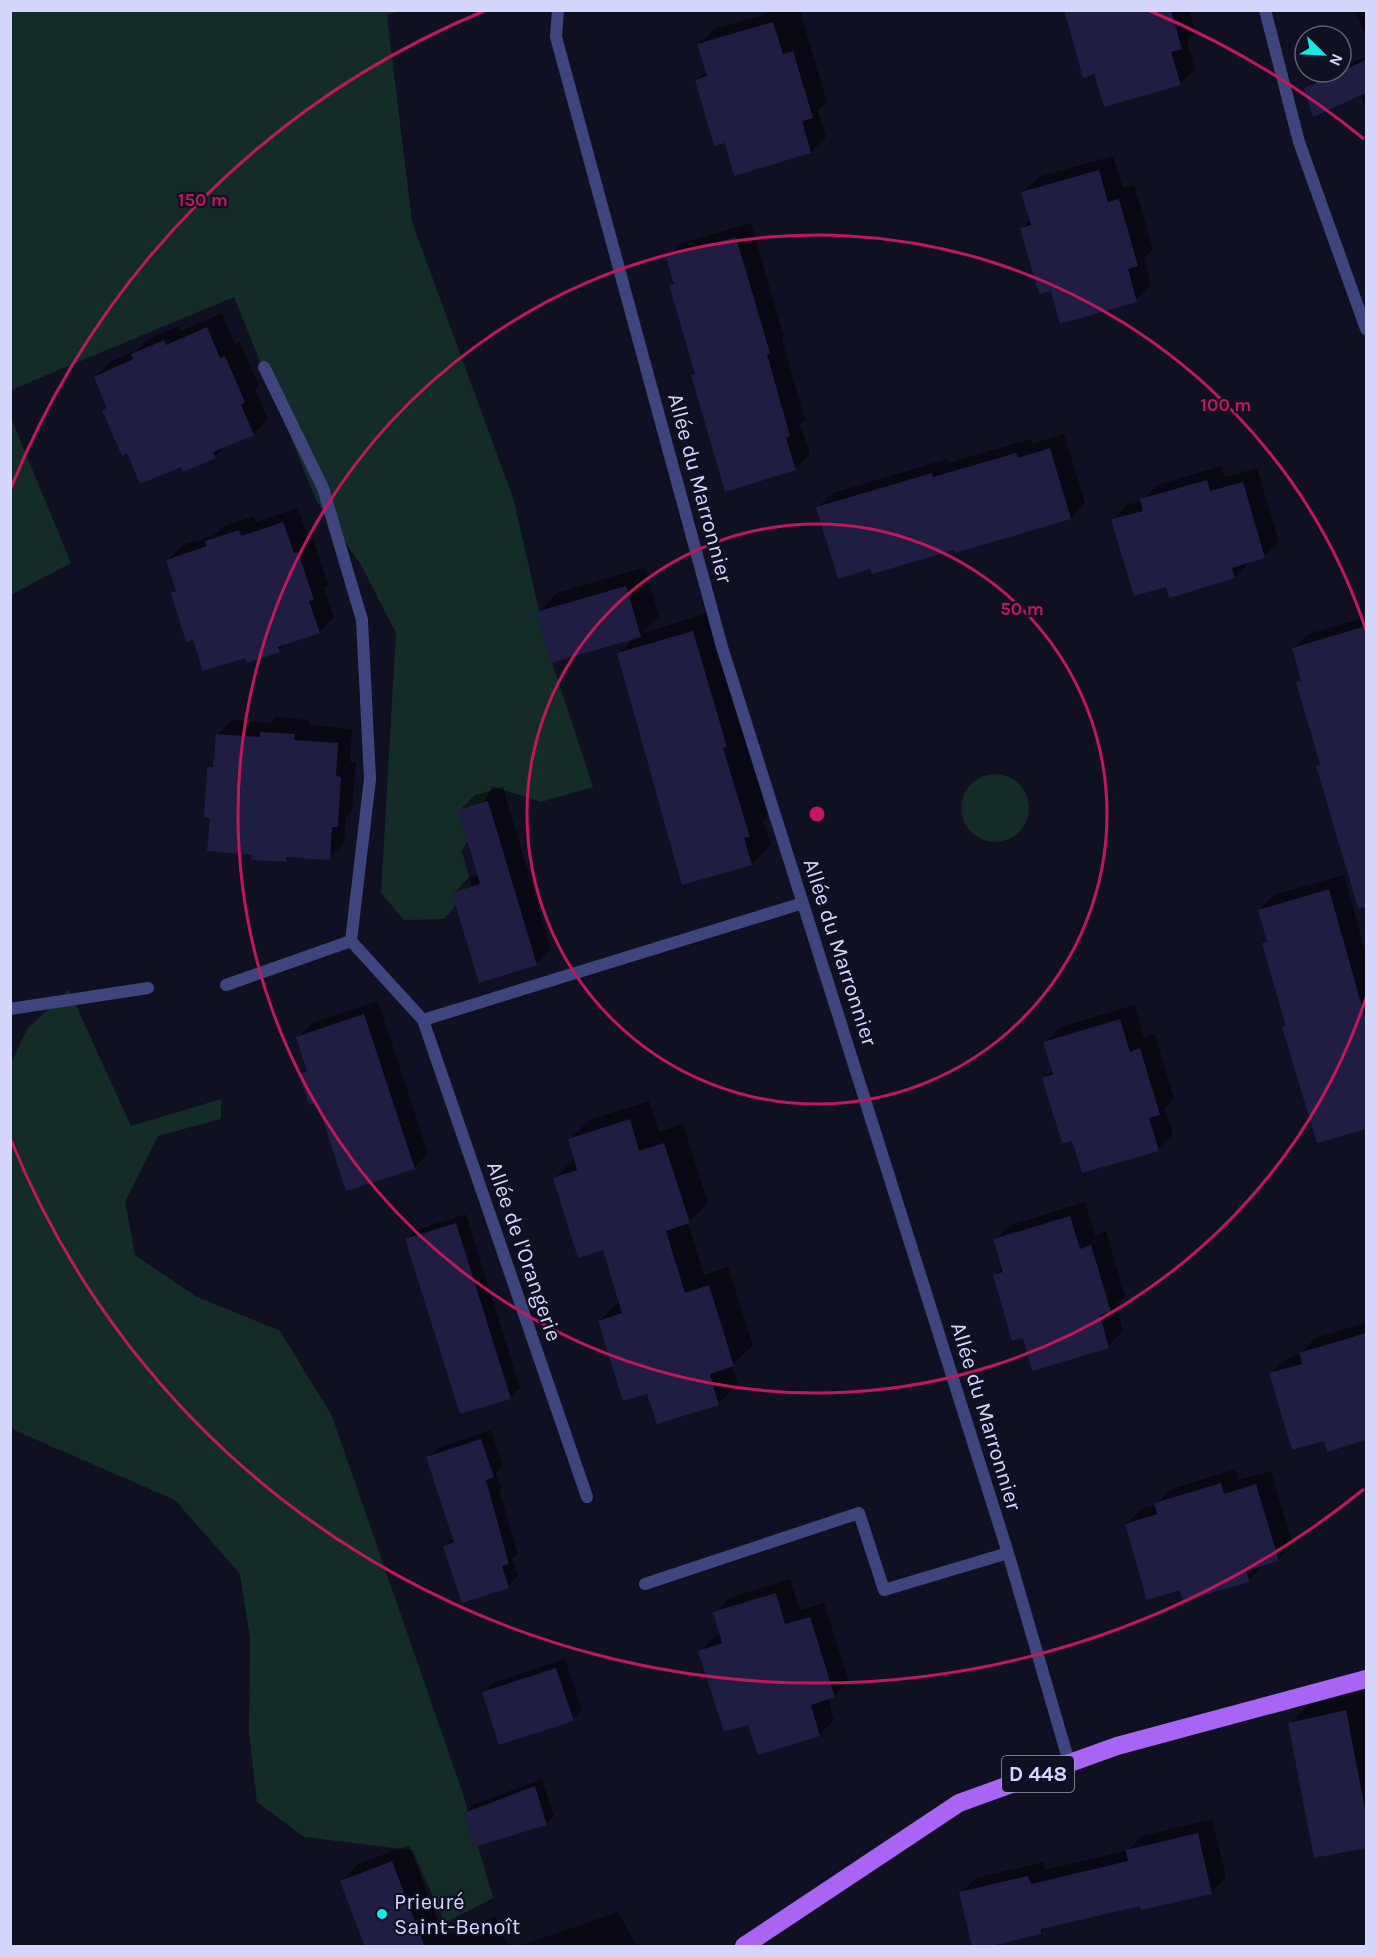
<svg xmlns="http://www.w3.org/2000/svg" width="1377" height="1957" font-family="Karla,sans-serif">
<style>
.green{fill:#132c28}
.shadow{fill:#0007}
.building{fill:#1f1d42}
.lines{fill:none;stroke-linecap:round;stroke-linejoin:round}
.street{stroke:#3e457e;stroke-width:12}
.primary{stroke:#a964f4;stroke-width:18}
.ring{fill:none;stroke:#c2185b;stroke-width:3}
.poi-dot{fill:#11ebe2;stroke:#101023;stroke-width:2}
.labels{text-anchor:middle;stroke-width:4.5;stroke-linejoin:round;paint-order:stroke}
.shield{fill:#101023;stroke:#9a9bbb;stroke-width:1.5}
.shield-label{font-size:21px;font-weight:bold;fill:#d5d6fc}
.street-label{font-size:22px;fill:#d5d6fc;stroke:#101023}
.poi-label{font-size:22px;fill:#d5d6fc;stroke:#101023;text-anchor:start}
.centre{fill:#c2185b;stroke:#101023;stroke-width:3}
.ring-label{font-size:18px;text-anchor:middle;font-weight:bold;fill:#c2185b;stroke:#101023;stroke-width:4.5;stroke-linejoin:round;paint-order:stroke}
</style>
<rect width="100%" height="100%" fill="#101023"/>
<!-- green -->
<path class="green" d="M 11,11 L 399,11 L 387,15 L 412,222 L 513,498 L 549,653 L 593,787 L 541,802 L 492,786 L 462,852 L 472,887 L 444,919 L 404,920 L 381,893 L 396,633 L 361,565 L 316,500 L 234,297 L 11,390 Z
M 11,418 L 71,563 L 11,595 L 10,595 Z
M961 808a34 34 0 1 1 68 0a34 34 0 1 1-68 0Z
M 69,990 L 131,1126 L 221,1099 L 221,1119 L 158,1136 L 125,1202 L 135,1255 L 195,1296 L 280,1331 L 332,1416 L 463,1794 L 493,1898 L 445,1923 L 412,1850 L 304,1837 L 257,1802 L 249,1732 L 250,1638 L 240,1574 L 175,1500 L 14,1430 L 10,1421 L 10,1066 L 27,1029 Z"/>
<!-- shadow -->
<path class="shadow" d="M 779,10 L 800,10 L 827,102 L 818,111 L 826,137 L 811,152 L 726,141 L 696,80 L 707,70 L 699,44 L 714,29 Z
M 1067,10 L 1189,10 L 1196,33 L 1187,42 L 1195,69 L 1180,84 L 1095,73 Z
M 1355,10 L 1366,10 L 1366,38 Z
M 1366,56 L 1366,106 L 1359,94 L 1306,89 L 1315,80 L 1331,72 L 1341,72 L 1341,68 Z
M 1113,156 L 1123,188 L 1134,185 L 1153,249 L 1144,258 L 1151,285 L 1136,300 L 1052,289 L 1022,228 L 1031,219 L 1023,192 L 1038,177 Z
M 751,223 L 784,337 L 782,340 L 805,420 L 800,424 L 810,454 L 795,469 L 693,375 L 696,372 L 671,285 L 675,281 L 668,257 L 682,243 Z
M 222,313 L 235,344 L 240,342 L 259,386 L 255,390 L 268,419 L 253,434 L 226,445 L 215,457 L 182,465 L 128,452 L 103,410 L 108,406 L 95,377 L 110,362 L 137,350 L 148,339 L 179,326 L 181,331 Z
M 1064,434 L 1085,503 L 1071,518 L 818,507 L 833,493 L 947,459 L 948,463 L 1031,439 L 1032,444 Z
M 1221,466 L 1225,477 L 1257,468 L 1279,542 L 1264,556 L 1249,562 L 1235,577 L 1167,585 L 1113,520 L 1127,505 L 1142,501 L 1157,485 Z
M 298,508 L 308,539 L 313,538 L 328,584 L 324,588 L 334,617 L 319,632 L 288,642 L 279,651 L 246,656 L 194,638 L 172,594 L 177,589 L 168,560 L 182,545 L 213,536 L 222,527 L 254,516 L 256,522 Z
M 645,567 L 659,616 L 642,633 L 712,612 L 768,816 L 763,821 L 771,844 L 752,864 L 683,884 L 619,653 L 636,636 L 538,612 L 557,593 Z
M 1366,617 L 1366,876 L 1351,880 L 1318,766 L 1321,763 L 1298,683 L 1302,679 L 1293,649 L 1308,634 Z
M 276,717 L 309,720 L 309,725 L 352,729 L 350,762 L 356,762 L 352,811 L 346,817 L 344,843 L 329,858 L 290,856 L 285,861 L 254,853 L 211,816 L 209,768 L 215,762 L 217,735 L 232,720 L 271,723 Z
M 503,787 L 551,949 L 536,964 L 454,893 L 468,878 L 479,875 L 460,810 L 475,795 Z
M 1344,875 L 1366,955 L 1366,1127 L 1318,1141 L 1284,1027 L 1287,1024 L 1264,944 L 1268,940 L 1259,910 L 1274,895 Z
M 378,1001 L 428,1153 L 414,1168 L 318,1101 L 301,1074 L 307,1068 L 298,1037 L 312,1023 Z
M 1135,1005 L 1144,1038 L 1155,1034 L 1174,1099 L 1165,1108 L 1173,1134 L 1158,1149 L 1073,1139 L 1044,1078 L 1053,1069 L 1045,1042 L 1060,1027 Z
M 649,1101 L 659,1132 L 683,1124 L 708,1203 L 688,1223 L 704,1275 L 728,1267 L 753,1345 L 732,1365 L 738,1384 L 719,1403 L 658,1422 L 648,1392 L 599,1321 L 619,1302 L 604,1249 L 555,1178 L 575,1158 L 570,1139 L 589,1120 Z
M 1085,1202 L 1095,1235 L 1106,1231 L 1125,1296 L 1116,1305 L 1123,1331 L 1108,1346 L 1024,1336 L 994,1276 L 1003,1267 L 995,1240 L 1010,1225 Z
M 466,1214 L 520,1388 L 510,1397 L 407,1239 L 416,1230 Z
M 1366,1323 L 1366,1439 L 1328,1450 L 1325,1439 L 1271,1373 L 1286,1359 L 1300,1354 L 1315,1338 Z
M 491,1430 L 503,1466 L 496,1473 L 502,1488 L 499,1490 L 518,1553 L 512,1559 L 518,1576 L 508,1586 L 445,1546 L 454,1537 L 428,1458 L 438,1448 Z
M 1236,1469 L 1238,1480 L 1271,1471 L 1293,1545 L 1278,1560 L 1263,1564 L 1249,1581 L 1181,1588 L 1126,1524 L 1141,1509 L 1156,1505 L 1171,1489 Z
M 790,1579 L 800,1610 L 824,1603 L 849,1681 L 834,1696 L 828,1698 L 834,1720 L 819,1735 L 749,1723 L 700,1652 L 714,1637 L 721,1634 L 715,1613 L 729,1598 Z
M 565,1659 L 582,1710 L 573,1719 L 484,1692 L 493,1683 Z
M 1365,1692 L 1366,1846 L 1315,1856 L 1290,1724 L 1309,1704 Z
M 542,1779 L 554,1816 L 546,1824 L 465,1813 L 473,1805 Z
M 1212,1819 L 1226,1877 L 1211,1892 L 1141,1904 L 1046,1926 L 1041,1932 L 961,1893 L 976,1878 L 1043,1862 L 1045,1870 L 1128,1850 L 1142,1836 Z
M 409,1845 L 444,1937 L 495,1917 L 508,1946 L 367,1946 L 341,1882 L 358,1864 Z
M 618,1912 L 637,1946 L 519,1946 Z"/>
<!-- building -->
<path class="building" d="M 1064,10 L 1171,10 L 1182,49 L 1171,52 L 1181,85 L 1104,107 L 1094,74 L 1083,78 Z
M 773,22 L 783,54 L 793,51 L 813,118 L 802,121 L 811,153 L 734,176 L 725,143 L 714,146 L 695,80 L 707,76 L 697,44 Z
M 1366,60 L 1366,93 L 1313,117 L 1304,88 Z
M 1099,170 L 1108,202 L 1119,199 L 1138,266 L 1128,269 L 1137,302 L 1060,324 L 1051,291 L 1039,294 L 1020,228 L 1031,225 L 1021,192 Z
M 736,237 L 770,353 L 767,354 L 790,436 L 786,438 L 796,470 L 725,492 L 691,375 L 695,374 L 669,285 L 674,284 L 666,257 Z
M 207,327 L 220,358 L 225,356 L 245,402 L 241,405 L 254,435 L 213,452 L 216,458 L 183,472 L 181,467 L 140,484 L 127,453 L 122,456 L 102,410 L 107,408 L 94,377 L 133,359 L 131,354 L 164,340 L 166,345 Z
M 1050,448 L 1071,519 L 955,553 L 954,550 L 872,574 L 870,569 L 838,579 L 816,507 L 932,473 L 933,477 L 1016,453 L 1018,458 Z
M 1207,480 L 1210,491 L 1243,482 L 1265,558 L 1232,568 L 1235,578 L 1169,598 L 1166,587 L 1134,596 L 1111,519 L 1143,511 L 1140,499 Z
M 283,522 L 294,553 L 298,552 L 314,600 L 309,601 L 320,633 L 278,647 L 280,652 L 247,663 L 245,658 L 203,671 L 193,640 L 186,642 L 171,593 L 176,591 L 166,560 L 207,546 L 205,541 L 239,530 L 241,536 Z
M 626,586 L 641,637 L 551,663 L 536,612 Z
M 1366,626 L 1366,907 L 1358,908 L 1316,766 L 1320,764 L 1296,682 L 1301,681 L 1292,648 Z
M 693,631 L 727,747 L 723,748 L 750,837 L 744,838 L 752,865 L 682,885 L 617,653 Z
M 260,732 L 295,734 L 294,740 L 338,743 L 336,776 L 341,777 L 338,827 L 332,827 L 330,860 L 286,857 L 286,862 L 251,860 L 252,855 L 207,851 L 210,818 L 204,817 L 207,767 L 213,767 L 216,734 L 260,737 Z
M 488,801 L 537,965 L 479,983 L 452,893 L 480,884 L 458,810 Z
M 1329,889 L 1366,1021 L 1366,1129 L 1317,1143 L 1282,1027 L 1286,1026 L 1262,943 L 1267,942 L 1258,910 Z
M 364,1014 L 415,1169 L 346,1191 L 317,1103 L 309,1105 L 299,1074 L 307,1071 L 296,1037 Z
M 1120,1019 L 1130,1052 L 1140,1048 L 1160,1115 L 1149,1118 L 1159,1151 L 1082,1173 L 1072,1141 L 1062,1143 L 1042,1078 L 1053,1074 L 1043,1042 Z
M 630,1119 L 639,1151 L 664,1143 L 690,1223 L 666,1231 L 685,1293 L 709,1285 L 734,1366 L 710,1374 L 719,1405 L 657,1424 L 647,1394 L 623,1401 L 598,1321 L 622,1313 L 603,1250 L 578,1258 L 553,1178 L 577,1170 L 568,1139 Z
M 1070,1216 L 1080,1249 L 1091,1245 L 1111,1312 L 1100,1315 L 1109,1348 L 1032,1371 L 1023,1338 L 1012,1341 L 993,1275 L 1003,1272 L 993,1239 Z
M 456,1223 L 511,1399 L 460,1414 L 405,1239 Z
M 1366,1333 L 1366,1440 L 1327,1452 L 1324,1441 L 1292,1450 L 1269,1373 L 1302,1364 L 1299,1353 Z
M 481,1439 L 494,1477 L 486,1480 L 509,1564 L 502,1566 L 509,1588 L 462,1603 L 443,1546 L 454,1542 L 426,1457 Z
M 1221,1483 L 1224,1494 L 1256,1484 L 1279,1561 L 1246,1571 L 1250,1582 L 1183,1601 L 1180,1590 L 1147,1600 L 1125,1524 L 1157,1514 L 1154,1503 Z
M 776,1593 L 785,1624 L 810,1617 L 835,1697 L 811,1705 L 820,1736 L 758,1755 L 748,1725 L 724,1732 L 698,1651 L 722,1643 L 713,1612 Z
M 556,1668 L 574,1721 L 499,1745 L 482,1692 Z
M 1346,1710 L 1366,1814 L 1366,1848 L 1314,1858 L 1288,1723 Z
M 535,1786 L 547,1825 L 474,1847 L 464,1813 Z
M 1198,1833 L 1212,1894 L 1141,1910 L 1140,1906 L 1041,1929 L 1041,1934 L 987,1947 L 972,1947 L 959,1892 L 1028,1876 L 1031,1884 L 1128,1861 L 1126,1850 Z
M 392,1861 L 425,1947 L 365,1947 L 340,1881 Z"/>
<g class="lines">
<!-- street -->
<path class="street" d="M 558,10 L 556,37 L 722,647 L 1008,1553 L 1069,1762
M 1265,10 L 1299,142 L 1366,329
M 264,367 L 323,488 L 362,620 L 370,779 L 351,941
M 226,985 L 351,941 L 423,1020 L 803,903
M 10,1009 L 148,988
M 423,1020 L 587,1497
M 645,1584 L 859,1513 L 884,1590 L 1008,1553"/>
<!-- primary -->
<path class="primary" d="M 744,1946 L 959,1803 L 1117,1746 L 1366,1679"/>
</g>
<!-- distance rings -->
<g class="ring">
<circle cx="817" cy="814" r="290"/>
<path d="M1366 998A579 579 0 1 1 1366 630"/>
<path d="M1364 1489A869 869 0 0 1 11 1140M11 488A869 869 0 0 1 484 11M1150 11A869 869 0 0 1 1364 139"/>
</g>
<!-- markers -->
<circle class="poi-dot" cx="382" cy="1914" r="6"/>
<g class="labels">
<!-- shield labels -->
<rect class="shield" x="1002" y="1756" width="72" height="36" rx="4.5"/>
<g class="shield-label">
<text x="1038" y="1781">D 448</text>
</g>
<!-- street labels -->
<g class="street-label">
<text transform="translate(701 488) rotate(75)" y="8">Allée du Marronnier</text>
<text transform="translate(841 952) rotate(72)" y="8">Allée du Marronnier</text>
<text transform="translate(525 1251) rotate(71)" y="8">Allée de l'Orangerie</text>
<text transform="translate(987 1416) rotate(73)" y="8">Allée du Marronnier</text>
</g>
<!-- poi labels -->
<g class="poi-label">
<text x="394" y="1909">Prieuré<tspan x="394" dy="25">Saint-Benoît</tspan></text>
</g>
</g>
<circle cx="817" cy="814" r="9" class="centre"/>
<g class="ring-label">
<text x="203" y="206">150 m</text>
<text x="1226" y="411">100 m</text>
<text x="1022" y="615">50 m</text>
</g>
<!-- border -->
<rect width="1377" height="1957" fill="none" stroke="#d5d6fc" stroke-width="24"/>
<!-- north arrow -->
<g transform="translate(1323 54) rotate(114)"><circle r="28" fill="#101023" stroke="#5f5f7a" stroke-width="1.5"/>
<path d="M0-4.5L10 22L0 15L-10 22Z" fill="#11ebe2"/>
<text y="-9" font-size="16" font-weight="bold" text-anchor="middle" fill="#d5d6fc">N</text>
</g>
</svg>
